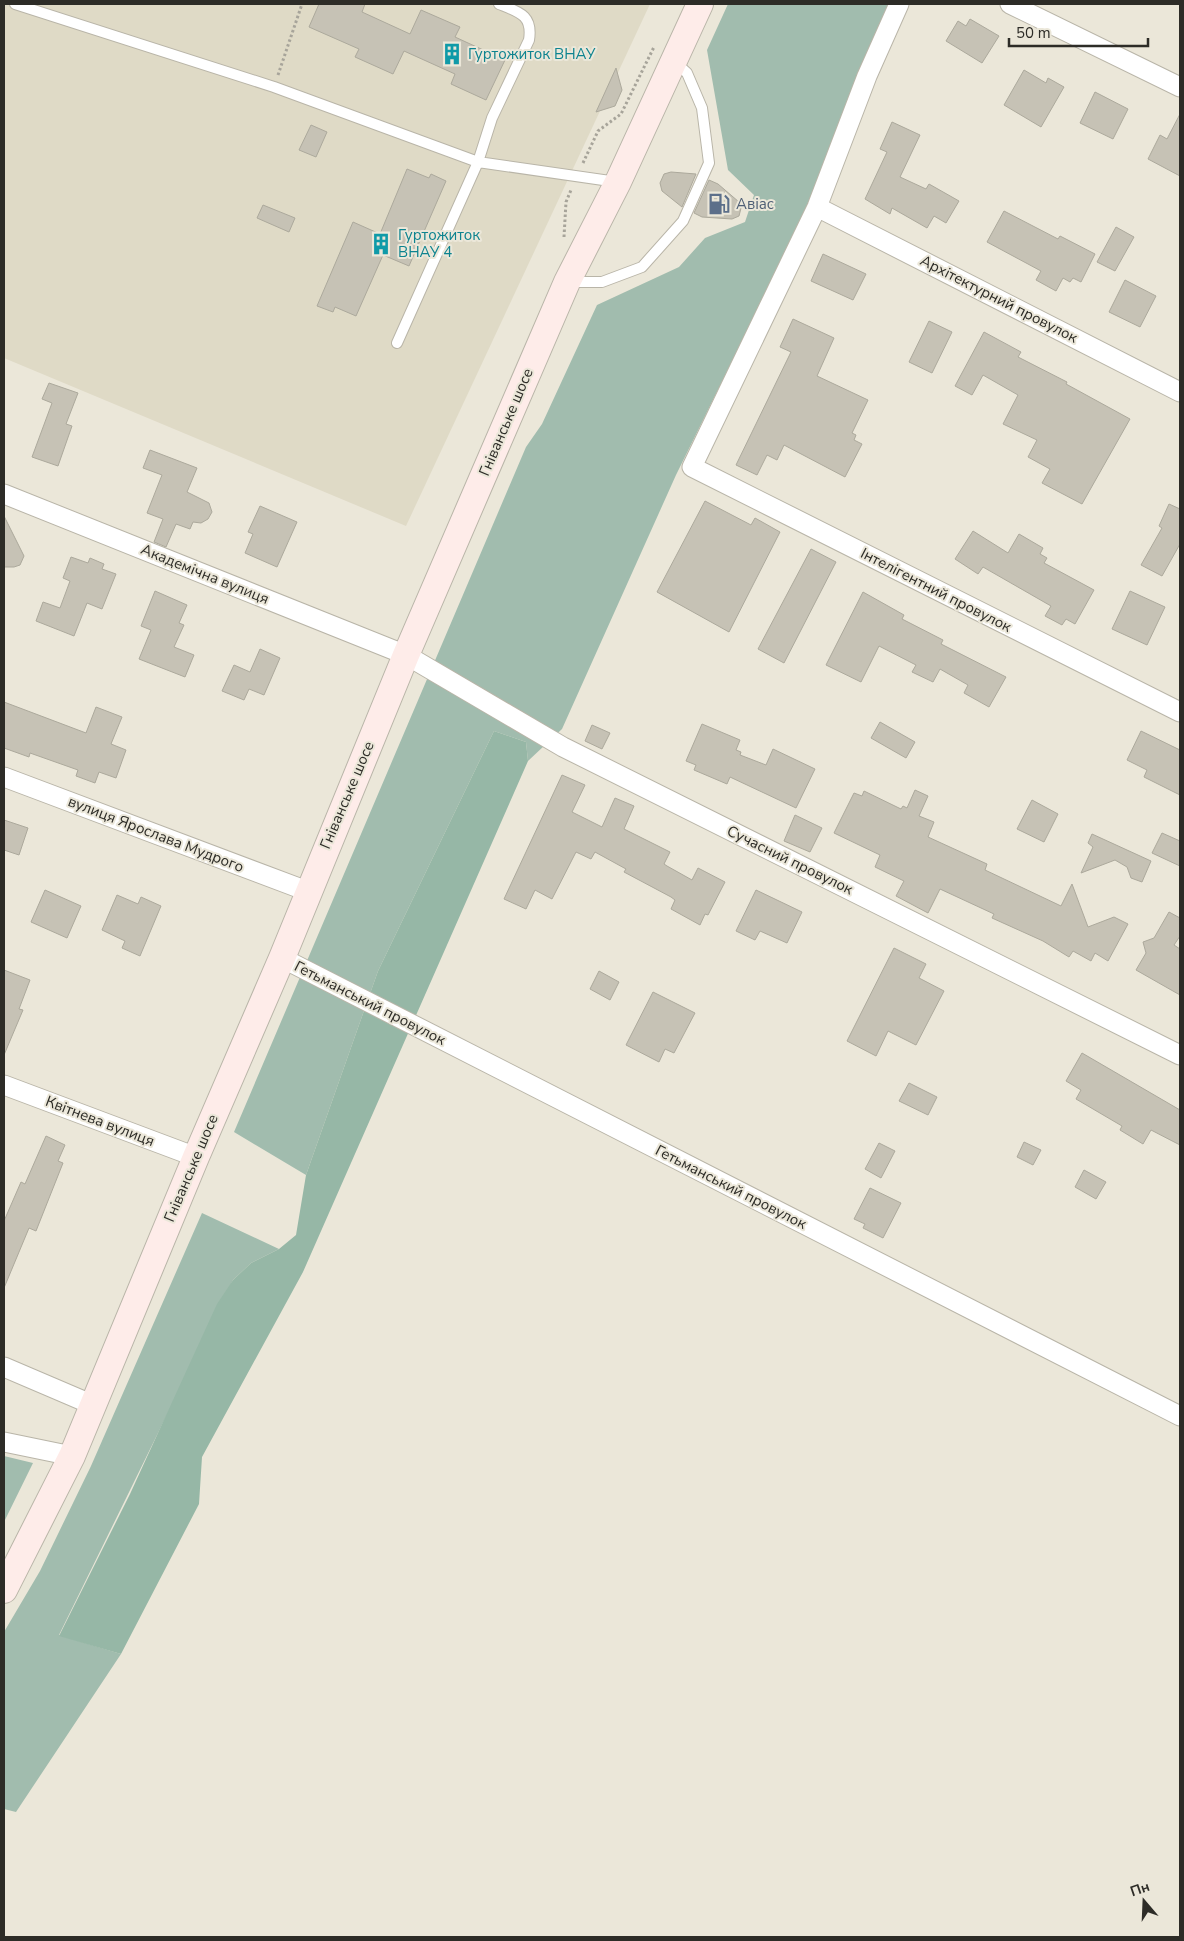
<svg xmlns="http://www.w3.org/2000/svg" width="1184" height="1941" font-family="'Nunito Sans',sans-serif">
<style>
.built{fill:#dfdac6}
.green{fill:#a1bcae}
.forest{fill:#96b7a6}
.building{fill:#c6c2b5;stroke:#aca99c}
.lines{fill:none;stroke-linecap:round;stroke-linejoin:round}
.lane-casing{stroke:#b9b5a8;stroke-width:12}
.street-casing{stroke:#b9b5a8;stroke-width:21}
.secondary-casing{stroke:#b9b5a8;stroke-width:28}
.path{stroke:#a7a49a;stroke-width:3;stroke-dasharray:2.5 2.5;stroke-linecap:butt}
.lane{stroke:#fff;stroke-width:10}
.street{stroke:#fff;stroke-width:19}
.secondary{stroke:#feece9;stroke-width:26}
.labels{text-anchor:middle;stroke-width:4;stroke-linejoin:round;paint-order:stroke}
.culture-label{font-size:15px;fill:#0d838f;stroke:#ebe7d9;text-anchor:start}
.service-label{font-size:15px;fill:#4e5e75;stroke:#ebe7d9;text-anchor:start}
.street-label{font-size:15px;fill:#2d2c27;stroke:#ebe7d9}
</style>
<rect width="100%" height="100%" fill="#ebe7d9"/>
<!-- built -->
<path class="built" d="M 4,4 L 650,4 L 406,526 L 4,358 Z"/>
<!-- green -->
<path class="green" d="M 728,4 L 890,4 L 810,203 L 676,475 L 562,729 L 528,761 L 526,742 L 494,731 L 378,971 L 306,1175 L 234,1132 L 526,447 L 542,424 L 597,305 L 679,267 L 705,238 L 745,222 L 754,195 L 728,170 L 707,50 Z
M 202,1213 L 279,1249 L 251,1263 L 233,1280 L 59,1635 L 121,1654 L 16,1812 L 4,1809 L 4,1632 L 40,1571 L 91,1466 Z
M 4,1456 L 33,1463 L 4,1522 Z"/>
<!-- forest -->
<path class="forest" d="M 494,731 L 526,742 L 528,761 L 303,1272 L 202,1457 L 199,1504 L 121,1654 L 59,1636 L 130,1494 L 217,1304 L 233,1280 L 251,1263 L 279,1249 L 296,1235 L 306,1175 L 378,971 Z"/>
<!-- building -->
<path class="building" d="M 319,4 L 365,4 L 362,12 L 410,34 L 421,10 L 460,27 L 455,37 L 505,60 L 486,100 L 451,84 L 455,74 L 404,51 L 393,74 L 355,57 L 359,49 L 309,27 Z
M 970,19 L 999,36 L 982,63 L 946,41 L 958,21 L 966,26 Z
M 616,68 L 622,90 L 615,106 L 596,112 Z
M 1024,70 L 1046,83 L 1048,78 L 1064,87 L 1041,127 L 1004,105 Z
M 1095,92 L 1128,109 L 1113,139 L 1080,123 Z
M 1180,114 L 1180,176 L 1148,159 L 1160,135 L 1167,139 Z
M 892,122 L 920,135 L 900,177 L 926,189 L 929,184 L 959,201 L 946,223 L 934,216 L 927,228 L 892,208 L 890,214 L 865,199 L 887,152 L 880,149 Z
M 311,125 L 327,132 L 316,157 L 299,150 Z
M 407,169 L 429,178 L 431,174 L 446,181 L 409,266 L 383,255 L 356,316 L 335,307 L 333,312 L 317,306 L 353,222 L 380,234 Z
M 671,172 L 696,174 L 682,207 L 662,191 L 660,183 L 664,174 Z
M 709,180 L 718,184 L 739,202 L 741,208 L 739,216 L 732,219 L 702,217 L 694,213 Z
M 263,205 L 295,218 L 289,232 L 257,218 Z
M 1004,211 L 1058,239 L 1060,236 L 1095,254 L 1081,282 L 1073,278 L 1070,282 L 1063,278 L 1056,291 L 1036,280 L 1041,271 L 987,242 Z
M 1116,227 L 1134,237 L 1115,271 L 1097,262 Z
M 823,254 L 866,274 L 853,300 L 811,281 Z
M 1125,280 L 1156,296 L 1140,327 L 1109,312 Z
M 793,319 L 834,338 L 817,376 L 868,400 L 852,433 L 856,435 L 854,440 L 862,444 L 845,477 L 784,445 L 777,460 L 767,455 L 757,475 L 736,465 L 791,352 L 780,347 Z
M 929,321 L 952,332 L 932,373 L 909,362 Z
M 984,332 L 1021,352 L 1018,357 L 1067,382 L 1066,384 L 1130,419 L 1082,504 L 1042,483 L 1050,469 L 1028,457 L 1037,440 L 1003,424 L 1018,395 L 983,375 L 972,395 L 955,386 Z
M 49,383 L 78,393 L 66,424 L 72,426 L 58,466 L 32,457 L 52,403 L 42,399 Z
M 150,450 L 197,468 L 187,492 L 209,503 L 212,512 L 208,519 L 201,523 L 193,522 L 190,529 L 176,524 L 166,547 L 154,542 L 163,519 L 147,513 L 162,475 L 143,468 Z
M 705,501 L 751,525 L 755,518 L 780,532 L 729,632 L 657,592 Z
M 1169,504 L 1180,509 L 1180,544 L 1162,576 L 1141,565 L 1162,528 L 1159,526 Z
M 260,506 L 297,522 L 277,567 L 245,553 L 253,534 L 248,532 Z
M 4,516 L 24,556 L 20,565 L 14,567 L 4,567 Z
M 973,531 L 1008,553 L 1019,534 L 1043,548 L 1040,554 L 1047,558 L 1044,563 L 1094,590 L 1075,624 L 1066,619 L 1062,625 L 1045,616 L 1051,606 L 983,567 L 978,574 L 955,559 Z
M 811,549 L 836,562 L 784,663 L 758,649 Z
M 71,557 L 88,563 L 90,558 L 104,564 L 102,569 L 116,574 L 102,609 L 87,603 L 74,636 L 36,621 L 43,602 L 60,608 L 70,581 L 63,578 Z
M 155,591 L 187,605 L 179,623 L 184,625 L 174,647 L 194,655 L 185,677 L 139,659 L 151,630 L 141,626 Z
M 1130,591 L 1165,607 L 1147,645 L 1112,629 Z
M 863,592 L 904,615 L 902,619 L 943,640 L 941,644 L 1006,677 L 989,707 L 964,693 L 968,685 L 940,669 L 933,682 L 912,672 L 916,665 L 879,646 L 861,682 L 826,665 Z
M 260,649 L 280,658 L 264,695 L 249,689 L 244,700 L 222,691 L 234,665 L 250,672 Z
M 4,702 L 86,733 L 96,707 L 122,717 L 111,744 L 126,750 L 116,778 L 99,772 L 95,783 L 76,776 L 78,770 L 30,753 L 29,757 L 4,748 Z
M 880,722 L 915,742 L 906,758 L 871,738 Z
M 702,724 L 740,740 L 736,750 L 741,752 L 740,755 L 766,765 L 773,749 L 815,769 L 796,808 L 730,777 L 727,784 L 694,770 L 696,765 L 686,761 Z
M 592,725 L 610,733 L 602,749 L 585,741 Z
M 1141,731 L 1180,750 L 1180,795 L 1144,777 L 1147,770 L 1127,760 Z
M 562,775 L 585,785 L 572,812 L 602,827 L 615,798 L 634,806 L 624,829 L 670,852 L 664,864 L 667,866 L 692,880 L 698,868 L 725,882 L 708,915 L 705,914 L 700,925 L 671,909 L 675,900 L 671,897 L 624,872 L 626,869 L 595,852 L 591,859 L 576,852 L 552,899 L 535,890 L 526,909 L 504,899 Z
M 915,790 L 928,796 L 919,816 L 934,822 L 928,837 L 987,864 L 985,870 L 1061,906 L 1072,884 L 1088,927 L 1114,917 L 1128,924 L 1108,961 L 1095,953 L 1091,961 L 1073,951 L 1069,957 L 1043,941 L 992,918 L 994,914 L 940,889 L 928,913 L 896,896 L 904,881 L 875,867 L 880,855 L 834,833 L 854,793 L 862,796 L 864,791 L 901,809 L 903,806 L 907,808 Z
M 1032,800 L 1058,814 L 1044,842 L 1017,829 Z
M 795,815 L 822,828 L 810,852 L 784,841 Z
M 4,820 L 28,828 L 19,855 L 4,850 Z
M 1162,833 L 1180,841 L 1180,866 L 1152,853 Z
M 1092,834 L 1151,861 L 1142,882 L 1131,878 L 1127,867 L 1115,860 L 1081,873 L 1093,847 L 1088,843 Z
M 45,890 L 81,906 L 67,938 L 31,922 Z
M 756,890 L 802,912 L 787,943 L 760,931 L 755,940 L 736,931 Z
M 117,895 L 138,904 L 141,897 L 161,906 L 140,956 L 122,948 L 125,941 L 102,930 Z
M 1169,912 L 1180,918 L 1180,936 L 1174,945 L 1180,949 L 1180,995 L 1136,970 L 1146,953 L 1143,942 L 1154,938 Z
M 894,948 L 926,964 L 919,978 L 944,991 L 916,1045 L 888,1031 L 876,1056 L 847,1041 Z
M 4,970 L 30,980 L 19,1009 L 23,1010 L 4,1055 Z
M 599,971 L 619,982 L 610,1000 L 590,989 Z
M 653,992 L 695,1013 L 674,1053 L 665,1049 L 659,1062 L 626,1045 Z
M 1082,1053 L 1180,1110 L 1180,1145 L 1151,1130 L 1143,1144 L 1120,1130 L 1122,1126 L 1076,1099 L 1081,1090 L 1066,1081 Z
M 909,1083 L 937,1097 L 928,1115 L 899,1101 Z
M 46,1136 L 65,1145 L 58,1161 L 63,1163 L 36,1231 L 29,1228 L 4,1288 L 4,1221 L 21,1182 L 25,1184 Z
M 1024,1142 L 1041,1150 L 1033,1165 L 1017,1157 Z
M 879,1143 L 895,1151 L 881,1178 L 865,1169 Z
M 1084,1170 L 1106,1182 L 1096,1199 L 1075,1187 Z
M 870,1188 L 901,1203 L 883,1238 L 863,1228 L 865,1224 L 854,1219 Z"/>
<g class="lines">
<!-- lane casing -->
<g class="lane-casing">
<path id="lane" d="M 15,4 L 274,87 L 478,162 L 617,182
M 568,282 L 602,282 L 642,267 L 683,221 L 709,163 L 702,108 L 687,73 L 674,61
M 397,343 L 478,162 L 492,118 L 529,40 C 533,15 519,12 499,4"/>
</g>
<!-- street casing -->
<g class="street-casing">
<path id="street" d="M 899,4 L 867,76 L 817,207 L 692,467 L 1180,712
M 1010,4 L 1180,87
M 817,207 L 1180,392
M 4,494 L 406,655 L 563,747 L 1180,1055
M 4,777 L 307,891
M 282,958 L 1180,1416
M 4,1085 L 196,1157
M 4,1367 L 93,1405
M 4,1442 L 72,1456"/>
</g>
<!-- secondary casing -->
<g class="secondary-casing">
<path id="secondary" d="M 4,1590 L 72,1456 L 196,1157 L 282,958 L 406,655 L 567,282 L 618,182 L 700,4"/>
</g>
<!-- path -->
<path class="path" d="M 278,75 L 302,4
M 583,163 L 598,131 L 621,114 L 654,47
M 564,237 L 566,202 L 571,190"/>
<!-- lane -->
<use href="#lane" class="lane"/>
<!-- street -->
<use href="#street" class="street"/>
<!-- secondary -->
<use href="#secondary" class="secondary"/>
</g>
<!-- icons -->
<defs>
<g id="building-bare" transform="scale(1.725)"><path d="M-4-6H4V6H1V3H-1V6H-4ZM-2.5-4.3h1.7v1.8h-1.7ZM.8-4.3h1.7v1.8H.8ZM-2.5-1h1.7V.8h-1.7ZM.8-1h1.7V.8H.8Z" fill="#0f9aa8" stroke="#ebe7d9" stroke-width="2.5" paint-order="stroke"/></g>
<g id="fuel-bare" transform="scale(1.725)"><path d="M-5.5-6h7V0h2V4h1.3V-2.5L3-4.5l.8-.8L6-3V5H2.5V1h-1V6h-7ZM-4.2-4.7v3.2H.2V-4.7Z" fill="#5c6f8a" stroke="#ebe7d9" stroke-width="2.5" paint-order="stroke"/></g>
</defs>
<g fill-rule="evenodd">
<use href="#building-bare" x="452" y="54"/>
<use href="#fuel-bare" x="719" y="204"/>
<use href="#building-bare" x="381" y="244"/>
</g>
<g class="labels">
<!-- culture labels -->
<g class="culture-label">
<text x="468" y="59">Гуртожиток ВНАУ</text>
<text x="398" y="240">Гуртожиток<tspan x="398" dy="17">ВНАУ 4</tspan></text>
</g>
<!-- service labels -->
<g class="service-label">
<text x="736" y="209">Авіас</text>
</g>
<!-- street labels -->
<g class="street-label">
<text transform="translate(999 299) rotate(27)" y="5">Архітектурний провулок</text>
<text transform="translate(506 422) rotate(-67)" y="5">Гніванське шосе</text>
<text transform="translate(205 574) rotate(22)" y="5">Академічна вулиця</text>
<text transform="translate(936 590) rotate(27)" y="5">Інтелігентний провулок</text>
<text transform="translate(347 795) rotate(-67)" y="5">Гніванське шосе</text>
<text transform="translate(156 834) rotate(21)" y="5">вулиця Ярослава Мудрого</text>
<text transform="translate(790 860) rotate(26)" y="5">Сучасний провулок</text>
<text transform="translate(370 1003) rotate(27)" y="5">Гетьманський провулок</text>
<text transform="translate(100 1121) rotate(21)" y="5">Квітнева вулиця</text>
<text transform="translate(191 1168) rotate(-67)" y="5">Гніванське шосе</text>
<text transform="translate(731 1187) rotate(27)" y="5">Гетьманський провулок</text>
</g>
</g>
<!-- border -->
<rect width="1184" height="1941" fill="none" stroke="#2d2c27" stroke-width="10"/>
<!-- north arrow -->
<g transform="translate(1144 1901) rotate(341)" stroke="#ebe7d9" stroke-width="4" paint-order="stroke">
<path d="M0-4L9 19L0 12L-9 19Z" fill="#2d2c27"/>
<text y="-8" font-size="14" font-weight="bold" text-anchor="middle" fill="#2d2c27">Пн</text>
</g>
<!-- scale -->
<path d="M1009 38v8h139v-8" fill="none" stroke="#2d2c27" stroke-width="2.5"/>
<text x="1016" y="38" font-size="15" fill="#2d2c27" stroke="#ebe7d9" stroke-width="4" paint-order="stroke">50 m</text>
</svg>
